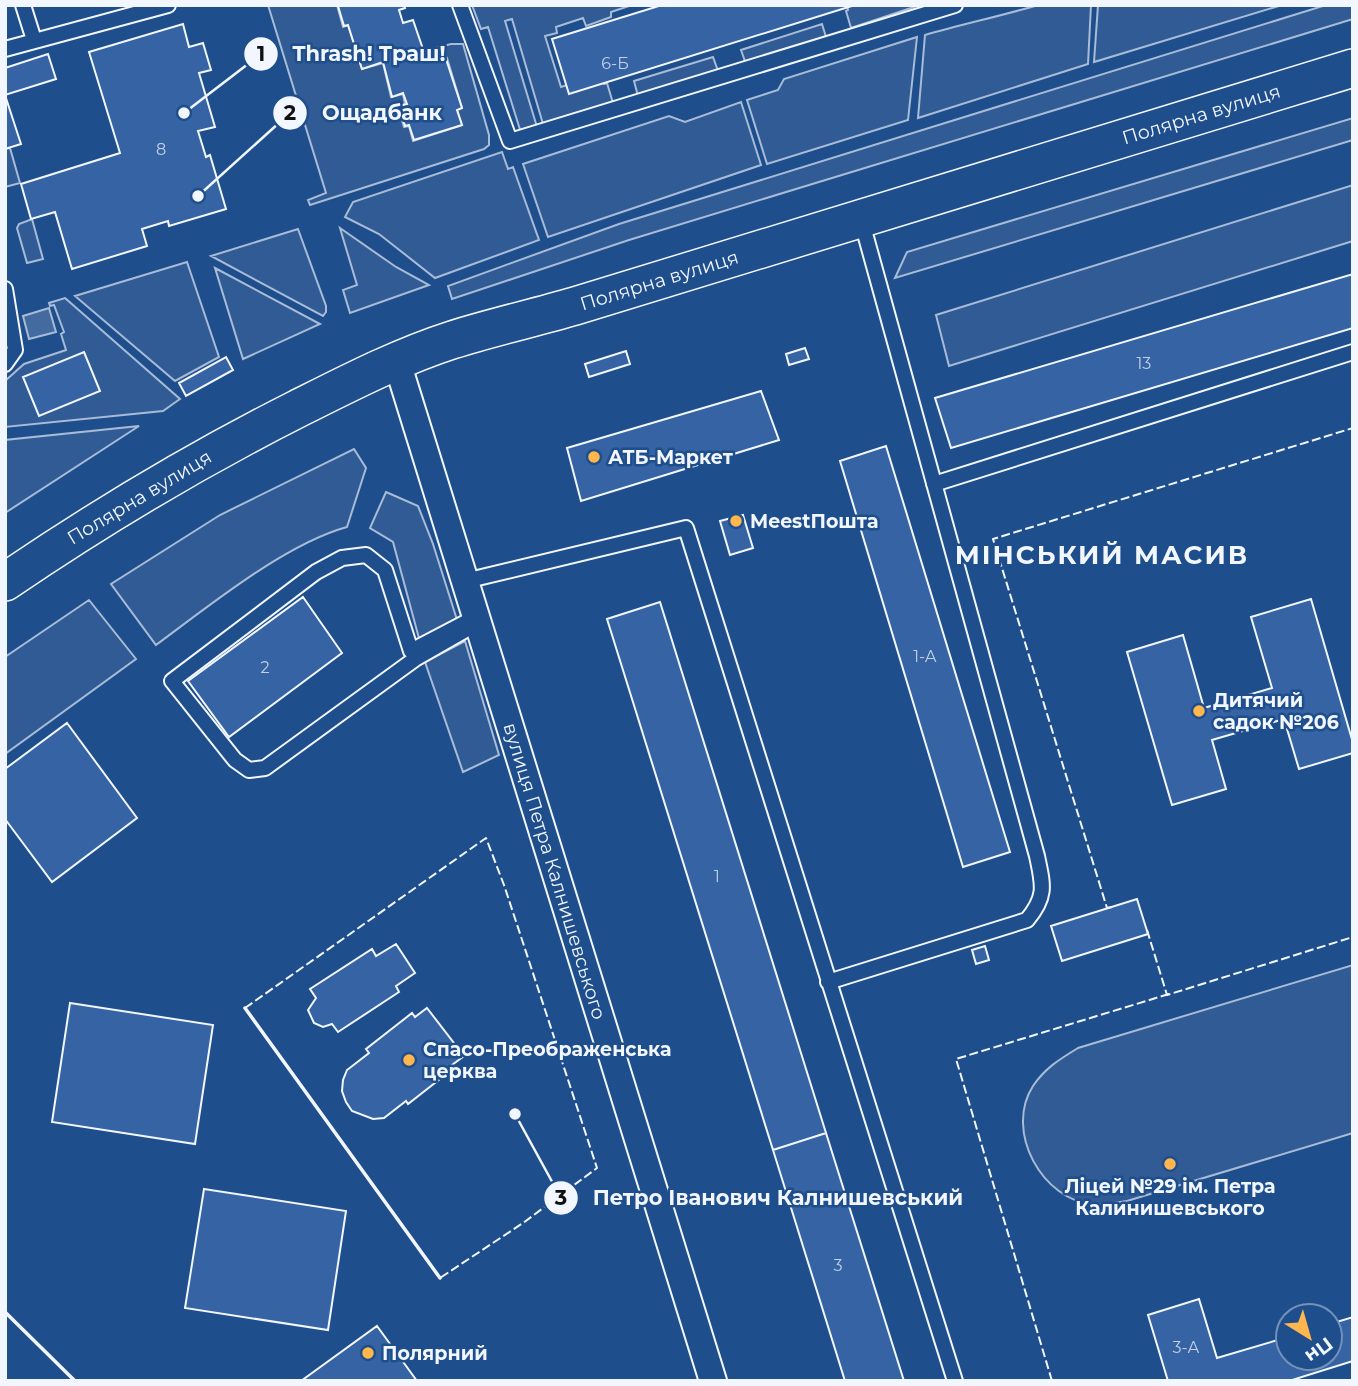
<svg xmlns="http://www.w3.org/2000/svg" width="1358" height="1386" font-family="Montserrat,sans-serif">
<style>
.green{fill:#305b95;stroke:#a8bbd7;stroke-width:2}
.water{fill:#446ba0;stroke:#a8bbd7;stroke-width:2}
.building{fill:#3563a3;stroke:#f2f6ff;stroke-width:2}
.lines{fill:none;stroke-linecap:round;stroke-linejoin:round}
.service-casing{stroke:#f2f6ff;stroke-width:18}
.minor-casing{stroke:#f2f6ff;stroke-width:30}
.secondary-casing{stroke:#f2f6ff;stroke-width:40}
.service{stroke:#1f4e8c;stroke-width:14}
.minor{stroke:#1f4e8c;stroke-width:26}
.secondary{stroke:#1f4e8c;stroke-width:37}
.fence{stroke:#f2f6ff;stroke-width:2;stroke-dasharray:9 3.5;stroke-linecap:butt}
.wall{stroke:#f2f6ff;stroke-width:3.5}
.poi-dot{fill:#ffb74d;stroke:#1f4e8c;stroke-width:2.5}
.labels{text-anchor:middle;stroke-width:5;stroke-linejoin:round;paint-order:stroke}
.number-label{font-size:16px;fill:#c3d1e8}
.street-label{font-size:19px;fill:#f2f6ff;stroke:#1f4e8c}
.poi-label{font-size:19px;font-weight:bold;fill:#f2f6ff;stroke:#1f4e8c;text-anchor:start}
.district-label{font-size:26px;font-weight:bold;letter-spacing:2px;fill:#f2f6ff;stroke:#1f4e8c}
.leader{fill:none;stroke:#f2f6ff;stroke-width:2.5}
.callout-dot{fill:#f2f6ff;stroke:#1f4e8c;stroke-width:2.5}
.mark-label{font-size:21px;text-anchor:middle;font-weight:bold;fill:#111}
.callout-label{font-size:21px;text-anchor:middle;font-weight:bold;fill:#f2f6ff;stroke:#1f4e8c;stroke-width:5;stroke-linejoin:round;paint-order:stroke}
</style>
<rect width="100%" height="100%" fill="#1f4e8c"/>
<!-- green -->
<path class="green" d="M 268,5 L 337,5 L 343,27 L 348,25 L 362,69 L 383,63 L 391,97 L 403,94 L 405,104 L 398,107 L 404,127 L 409,126 L 413,141 L 462,125 L 457,110 L 462,108 L 447,58 L 439,60 L 436,48 L 451,44 L 463,44 L 489,135 L 489,145 L 484,149 L 310,205 L 308,200 L 326,193 Z
M 472,5 L 632,5 L 611,12 L 611,17 L 586,26 L 583,18 L 556,27 L 557,33 L 545,36 L 561,87 L 574,83 L 602,80 L 604,84 L 607,83 L 613,103 L 543,124 L 512,19 L 505,21 L 537,127 L 522,136 L 488,27 L 481,29 Z
M 847,5 L 920,5 L 851,28 L 846,11 L 848,10 Z
M 1038,5 L 1091,5 L 1088,64 L 918,118 L 925,35 C 963,24 1001,16 1038,5 Z
M 1098,5 L 1282,5 L 1094,62 Z
M 1326,5 L 1353,5 L 1353,19 L 629,240 L 452,299 L 448,286 L 619,224 Z
M 822,24 L 826,37 L 824,44 L 747,67 L 741,50 Z
M 917,37 L 908,120 L 767,164 L 747,100 L 778,90 L 784,79 Z
M 713,57 L 718,71 L 639,100 L 634,81 Z
M 741,102 L 761,165 L 548,237 L 523,164 L 669,116 L 685,122 Z
M 1353,118 L 1353,140 L 895,278 L 907,252 Z
M 10,148 L 20,183 L 5,187 L 5,149 Z
M 502,152 L 508,169 L 513,167 L 539,240 L 435,278 L 379,234 L 345,217 L 353,202 Z
M 1353,185 L 1353,241 L 949,366 L 936,315 Z
M 32,219 L 43,259 L 27,263 L 17,228 L 19,224 Z
M 340,228 L 396,267 L 429,285 L 350,313 L 343,290 L 357,285 Z
M 298,229 L 326,306 L 326,312 L 323,316 L 211,256 Z
M 187,262 L 219,357 L 175,381 L 75,296 Z
M 215,268 L 320,324 L 243,359 Z
M 65,298 L 180,399 L 163,411 L 5,427 L 5,381 L 24,364 L 66,350 L 61,334 L 64,332 L 54,305 L 50,306 L 49,303 Z
M 139,426 L 5,513 L 5,440 Z
M 354,449 L 366,468 L 347,527 C 285,544 209,606 156,645 L 111,584 L 220,515 Z
M 386,492 L 418,506 L 433,544 L 458,623 L 420,642 L 393,542 L 370,528 Z
M 89,600 L 136,659 L 5,754 L 5,657 Z
M 465,641 L 499,755 L 463,772 L 425,662 Z
M 1353,965 L 1353,1133 L 1127,1201 C 1117,1202 1105,1205 1095,1205 C 1042,1201 1004,1131 1033,1086 C 1045,1068 1060,1059 1078,1048 Z"/>
<!-- water -->
<path class="water" d="M 49,308 L 56,332 L 29,339 L 23,316 Z"/>
<!-- building -->
<path class="building" d="M 404,5 L 405,8 L 399,10 L 403,23 L 413,20 L 424,52 L 435,48 L 439,61 L 446,59 L 462,108 L 457,110 L 462,125 L 414,140 L 409,125 L 405,126 L 399,106 L 407,104 L 403,93 L 392,97 L 383,62 L 362,69 L 348,25 L 344,26 L 338,6 Z
M 662,5 L 855,5 L 569,94 L 552,39 Z
M 183,24 L 189,47 L 203,43 L 211,70 L 199,73 L 215,127 L 198,131 L 206,157 L 210,155 L 226,209 L 169,226 L 168,221 L 142,229 L 147,246 L 72,269 L 55,212 L 31,219 L 21,184 L 120,153 L 89,52 Z
M 48,54 L 56,79 L 5,95 L 5,68 Z
M 5,95 L 21,144 L 5,149 Z
M 1353,274 L 1353,328 L 951,448 L 935,398 Z
M 805,348 L 809,359 L 789,365 L 786,354 Z
M 626,351 L 630,364 L 589,377 L 585,364 Z
M 84,352 L 100,391 L 39,416 L 23,377 Z
M 226,357 L 233,370 L 186,396 L 179,383 Z
M 761,391 L 779,440 L 581,501 L 567,448 Z
M 886,446 L 1010,852 L 963,867 L 840,461 Z
M 743,515 L 753,548 L 730,555 L 720,521 Z
M 303,597 L 342,653 L 229,737 L 188,681 Z
M 1311,599 L 1353,743 L 1353,753 L 1299,769 L 1284,719 L 1212,740 L 1226,789 L 1172,805 L 1127,652 L 1183,635 L 1204,708 L 1272,688 L 1251,617 Z
M 660,602 L 826,1133 L 773,1150 L 607,619 Z
M 67,723 L 137,818 L 52,882 L 5,819 L 5,769 Z
M 1137,899 L 1148,934 L 1062,961 L 1051,926 Z
M 396,944 L 415,973 L 396,986 L 399,992 L 338,1032 L 332,1024 L 323,1027 L 314,1023 L 308,1010 L 316,998 L 310,989 L 372,949 L 376,956 Z
M 985,946 L 989,960 L 976,964 L 972,950 Z
M 70,1003 L 213,1025 L 195,1144 L 52,1122 Z
M 427,1008 L 464,1056 L 452,1065 L 454,1068 L 408,1104 L 406,1101 L 384,1118 L 373,1119 L 352,1111 L 346,1102 L 342,1091 L 343,1080 L 347,1070 L 369,1053 L 366,1049 L 412,1013 L 415,1017 Z
M 826,1133 L 904,1381 L 845,1381 L 773,1150 Z
M 204,1189 L 346,1211 L 328,1330 L 185,1308 Z
M 1199,1299 L 1217,1358 L 1288,1337 L 1288,1358 L 1330,1358 L 1330,1324 L 1353,1317 L 1353,1361 L 1289,1381 L 1168,1381 L 1148,1315 Z
M 377,1326 L 417,1381 L 301,1381 Z"/>
<g class="lines">
<!-- service casing -->
<g class="service-casing">
<path id="service" d="M 23,5 L 34,40
M 460,5 L 510,141 L 955,5
M 5,49 L 168,5
M 5,289 L 15,350 L 5,364
M 934,484 L 1353,352
M 465,581 L 686,528 L 955,1381
M 476,617 L 411,651 L 385,570 L 366,555 L 342,558 L 316,572 L 172,681 L 235,760 L 249,770 L 265,768 L 415,659 L 478,623
M 828,982 L 1027,920 C 1047,896 1043,885 1037,856 L 861,219"/>
</g>
<!-- minor casing -->
<g class="minor-casing">
<path id="minor" d="M 397,362 L 713,1381"/>
</g>
<!-- secondary casing -->
<g class="secondary-casing">
<path id="secondary" d="M 5,582 C 99,518 196,460 297,409 C 347,384 399,357 452,340 C 493,327 534,318 575,306 L 1353,68"/>
</g>
<!-- service -->
<use href="#service" class="service"/>
<!-- minor -->
<use href="#minor" class="minor"/>
<!-- secondary -->
<use href="#secondary" class="secondary"/>
<!-- fence -->
<path class="fence" d="M 1112,907 L 1107,908 L 993,539 L 1353,428
M 1147,930 L 1167,995 L 1353,937
M 245,1008 L 486,838 L 504,885 L 597,1168 L 523,1223 L 440,1278
M 1052,1381 L 956,1059 L 1169,994"/>
<!-- wall -->
<path class="wall" d="M 245,1008 L 440,1278
M 5,1312 L 75,1381"/>
</g>
<!-- markers -->
<g class="poi-dot">
<circle cx="594" cy="457" r="7"/>
<circle cx="736" cy="521" r="7"/>
<circle cx="1199" cy="711" r="7"/>
<circle cx="409" cy="1060" r="7"/>
<circle cx="1170" cy="1164" r="7"/>
<circle cx="368" cy="1353" r="7"/>
</g>
<g class="labels">
<!-- number labels -->
<g class="number-label">
<text x="615" y="69">6-Б</text>
<text x="161" y="155">8</text>
<text x="1144" y="369">13</text>
<text x="925" y="662">1-А</text>
<text x="265" y="673">2</text>
<text x="717" y="882">1</text>
<text x="838" y="1271">3</text>
<text x="1186" y="1353">3-А</text>
</g>
<!-- street labels -->
<g class="street-label">
<text transform="translate(1201 114) rotate(-17)" y="7">Полярна вулиця</text>
<text transform="translate(659 280) rotate(-17)" y="7">Полярна вулиця</text>
<text transform="translate(139 497) rotate(-31)" y="7">Полярна вулиця</text>
<text transform="translate(555 871) rotate(73)" y="7">вулиця Петра Калнишевського</text>
</g>
<!-- poi labels -->
<g class="poi-label">
<text x="608" y="464">АТБ-Маркет</text>
<text x="750" y="528">MeestПошта</text>
<text x="1213" y="707">Дитячий<tspan x="1213" dy="22">садок №206</tspan></text>
<text x="423" y="1056">Спасо-Преображенська<tspan x="423" dy="22">церква</tspan></text>
<text x="1170" y="1193" text-anchor="middle">Ліцей №29 ім. Петра<tspan x="1170" dy="22">Калинишевського</tspan></text>
<text x="382" y="1360">Полярний</text>
</g>
<!-- district labels -->
<g class="district-label">
<text x="1102" y="564">МІНСЬКИЙ МАСИВ</text>
</g>
</g>
<!-- callouts -->
<path class="leader" d="M184 113L261 54M198 196L290 113M515 1114L561 1198"/>
<g class="callout-dot">
<circle cx="184" cy="113" r="7"/>
<circle cx="198" cy="196" r="7"/>
<circle cx="515" cy="1114" r="7"/>
<circle cx="261" cy="54" r="18"/>
<circle cx="290" cy="113" r="18"/>
<circle cx="561" cy="1198" r="18"/>
</g>
<g class="mark-label">
<text x="261" y="61">1</text>
<text x="290" y="120">2</text>
<text x="561" y="1205">3</text>
</g>
<g class="callout-label">
<text x="369" y="61">Thrash! Траш!</text>
<text x="382" y="120">Ощадбанк</text>
<text x="778" y="1205">Петро Іванович Калнишевський</text>
</g>
<!-- border -->
<rect width="1358" height="1386" fill="none" stroke="#f2f6ff" stroke-width="14"/>
<!-- north arrow -->
<g transform="translate(1309 1337) rotate(143)"><circle r="33" fill="#1f4e8c" stroke="#7391ba" stroke-width="2"/>
<path d="M0-5L12 26L0 18L-12 26Z" fill="#ffb74d"/>
<text y="-10" font-size="19" font-weight="bold" text-anchor="middle" fill="#f2f6ff">Пн</text>
</g>
</svg>
